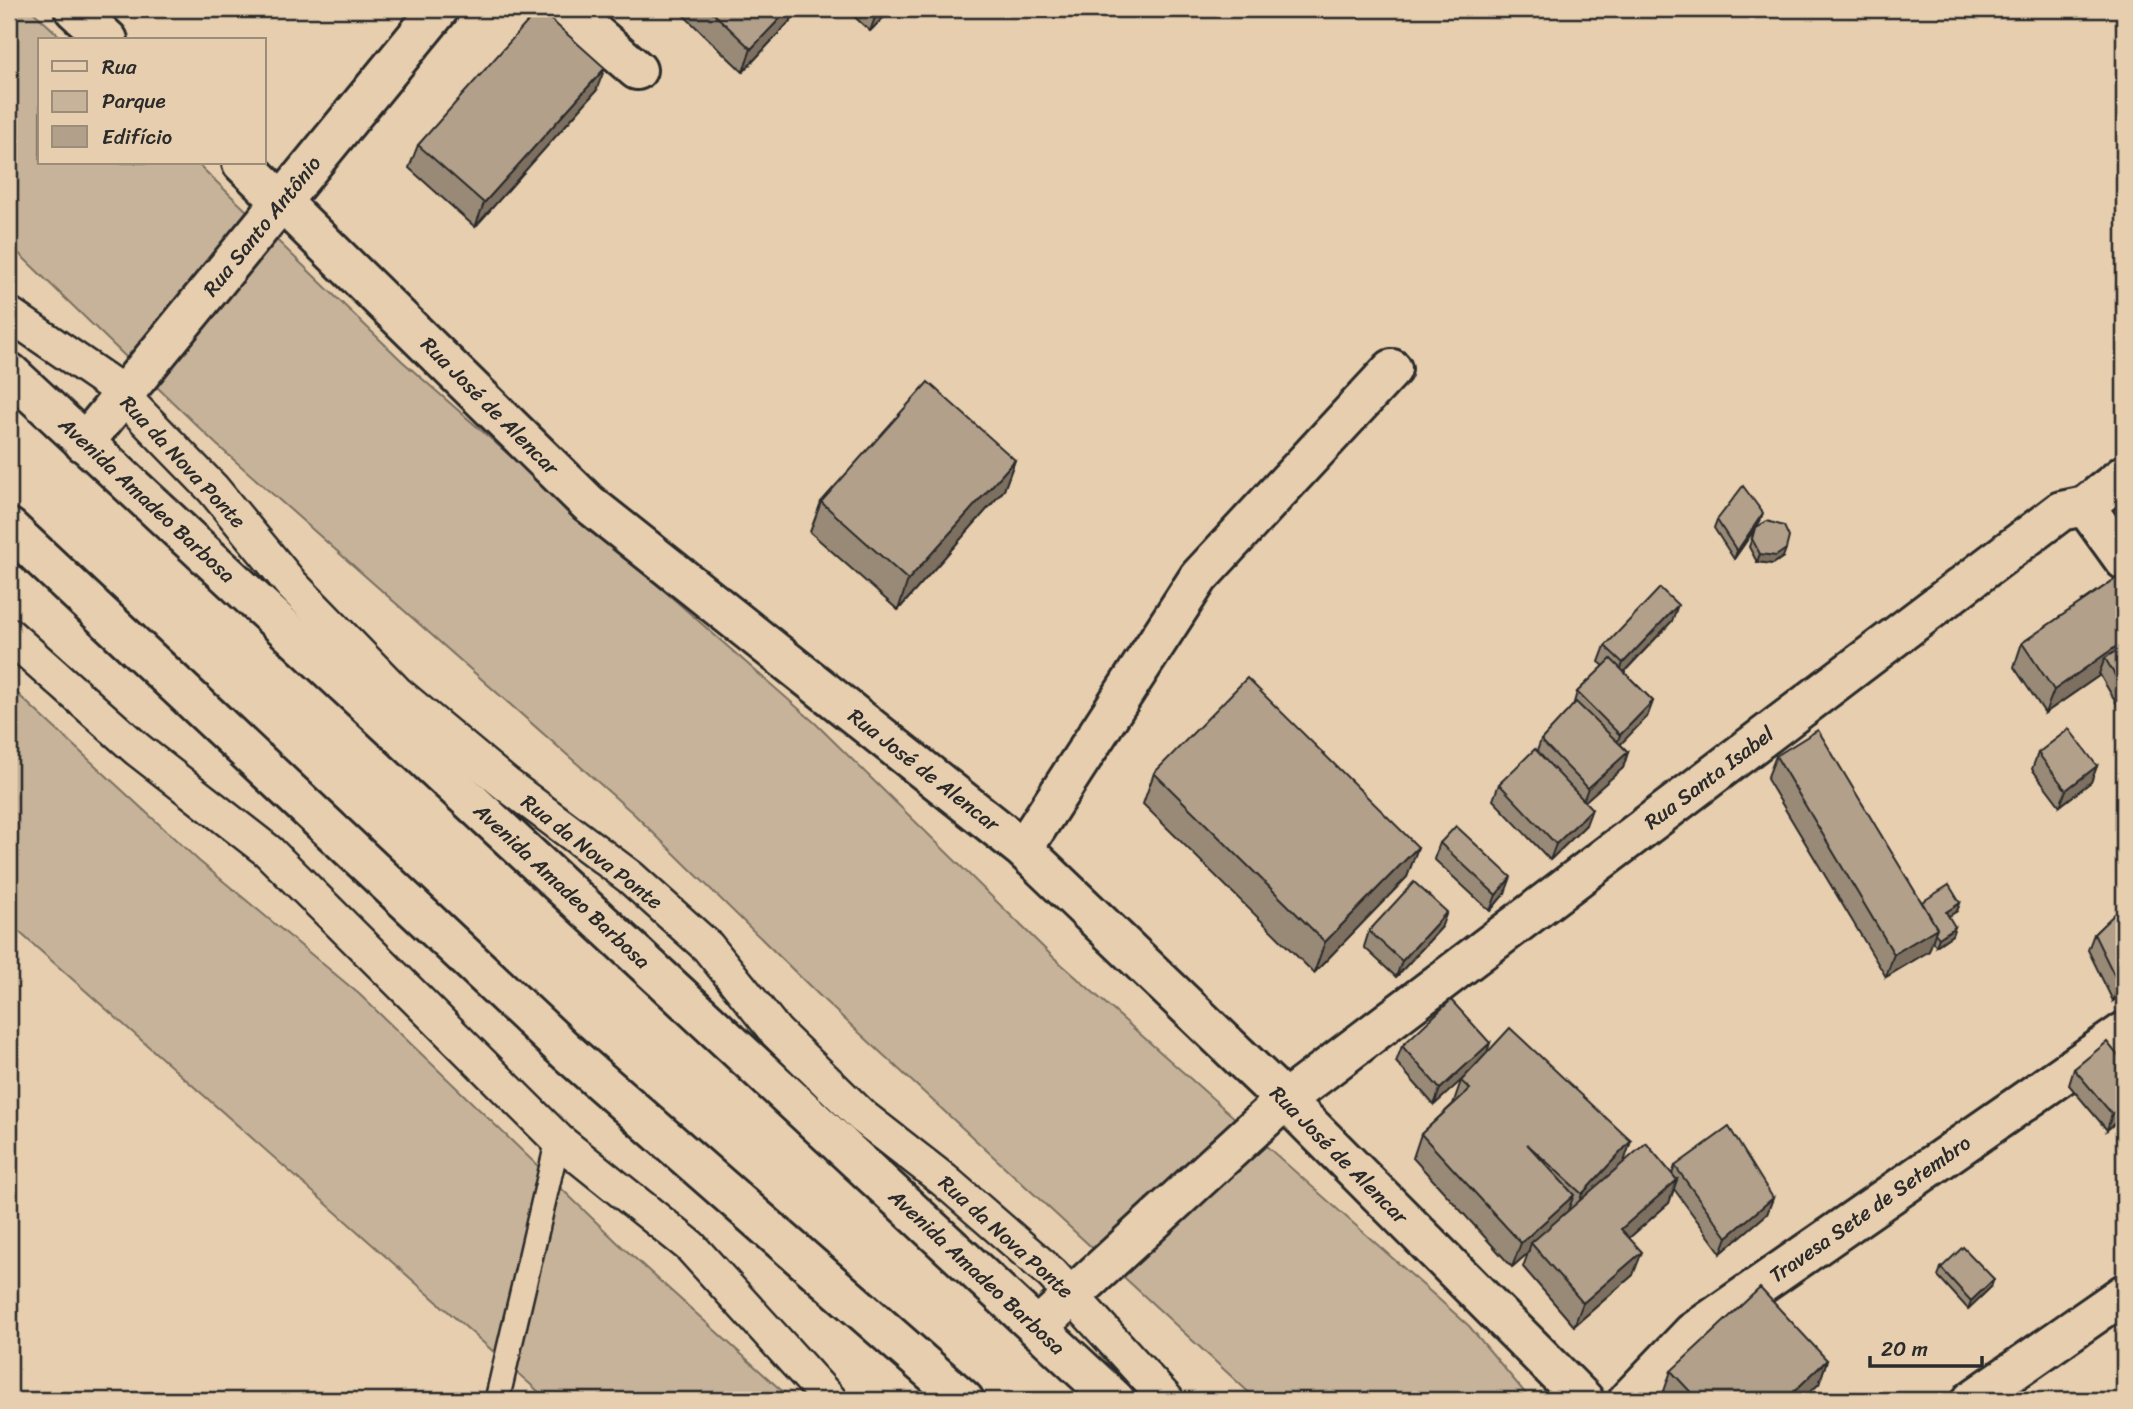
<svg xmlns="http://www.w3.org/2000/svg" width="2133" height="1409" font-family="Sriracha,sans-serif">
<style>
.green{fill:#c7b399;stroke:#796f62;stroke-width:2}
.lines{fill:none;stroke-linecap:round;stroke-linejoin:round}
.service-casing{stroke:#2b2b2b;stroke-width:28}
.pedestrian-casing{stroke:#2b2b2b;stroke-width:38}
.minor-casing{stroke:#2b2b2b;stroke-width:44}
.primary-casing{stroke:#2b2b2b;stroke-width:44}
.service{stroke:#e6ceae;stroke-width:23}
.pedestrian{stroke:#e6ceae;stroke-width:33}
.minor{stroke:#e6ceae;stroke-width:38}
.primary{stroke:#e6ceae;stroke-width:38}
.wall{fill:#998a77;stroke:#2b2b2b;stroke-width:2}
.shaded-wall{fill:#7d7061;stroke:#2b2b2b;stroke-width:2}
.building{fill:#b2a08a;stroke:#2b2b2b;stroke-width:2}
.labels{text-anchor:middle;stroke-width:5;stroke-linejoin:round;paint-order:stroke}
.street-label{font-size:21px;fill:#2b2b2b;stroke:#e6ceae}
</style>
<rect width="100%" height="100%" fill="#e6ceae"/>
<filter id="ink" filterUnits="userSpaceOnUse"><feTurbulence type="fractalNoise" baseFrequency=".0143" numOctaves="2"/><feDisplacementMap in="SourceGraphic" scale="14" xChannelSelector="R" yChannelSelector="G"/><feConvolveMatrix kernelMatrix="1 2 1 2 8 2 1 2 1" color-interpolation-filters="sRGB"/></filter>
<g filter="url(#ink)">
<!-- green -->
<path class="green" d="M 9,9 L 30,9 L 64,40 L 40,40 L 40,163 L 197,163 L 402,361 L 815,723 L 1051,955 L 1469,1326 L 1531,1400 L 1257,1400 L 826,1002 L 634,814 L 216,444 L 9,244 Z
M 9,686 L 199,861 L 359,994 L 618,1243 L 792,1400 L 548,1400 L 9,923 Z"/>
<g class="lines">
<!-- service casing -->
<g class="service-casing">
<path id="service" d="M 497,1400 L 558,1140"/>
</g>
<!-- pedestrian casing -->
<g class="pedestrian-casing">
<path id="pedestrian" d="M 9,314 L 111,384 L 213,489 L 292,585 L 397,693 L 506,784 L 630,877 L 708,947 L 776,1032 L 863,1117 L 945,1181 L 1052,1274 L 1167,1400
M 9,635 L 137,749 L 268,851 L 558,1140 L 690,1246 L 830,1400"/>
</g>
<!-- minor casing -->
<g class="minor-casing">
<path id="minor" d="M 74,9 L 108,40
M 566,9 L 637,70
M 242,163 L 588,503 L 1023,849 L 1285,1100 L 1584,1400
M 84,443 L 439,9
M 2085,506 L 2124,560
M 1023,849 L 1199,577 L 1392,369
M 1037,1328 L 1285,1100 L 2061,511 L 2085,506 L 2124,475
M 1628,1400 L 1693,1332 L 2124,1032
M 1972,1400 L 2124,1294"/>
</g>
<!-- primary casing -->
<g class="primary-casing">
<path id="primary" d="M 9,372 L 1115,1400
M 9,528 L 567,1052 L 964,1400"/>
</g>
<!-- service -->
<use href="#service" class="service"/>
<!-- pedestrian -->
<use href="#pedestrian" class="pedestrian"/>
<!-- minor -->
<use href="#minor" class="minor"/>
<!-- primary -->
<use href="#primary" class="primary"/>
</g>
<!-- wall -->
<path class="wall" d="M 677,9 L 796,9 L 791,20 L 743,72 Z
M 846,9 L 892,9 L 870,31 Z
M 596,91 L 475,227 L 409,168 L 418,145 Z
M 1015,460 L 1004,490 L 898,610 L 810,532 L 821,502 Z
M 1717,520 L 1760,521 L 1756,527 L 1783,557 L 1773,564 L 1757,562 L 1749,547 L 1755,529 L 1734,559 L 1714,528 Z
M 2124,573 L 2124,709 L 2121,711 L 2100,675 L 2045,713 L 2014,667 L 2022,643 Z
M 1672,621 L 1624,672 L 1653,701 L 1647,717 L 1620,744 L 1628,752 L 1623,768 L 1585,801 L 1586,825 L 1550,860 L 1493,800 L 1499,784 L 1537,751 L 1541,740 L 1573,706 L 1577,692 L 1604,666 L 1599,662 L 1605,646 Z
M 2038,753 L 2097,766 L 2091,782 L 2060,806 L 2032,769 Z
M 1776,756 L 1922,902 L 1960,903 L 1957,911 L 1948,916 L 1952,935 L 1936,946 L 1932,941 L 1929,951 L 1886,977 L 1767,779 Z
M 1154,773 L 1418,847 L 1407,877 L 1314,973 L 1143,804 Z
M 1440,843 L 1505,893 L 1490,911 L 1434,859 Z
M 2124,905 L 2124,993 L 2113,1001 L 2088,950 L 2094,934 Z
M 1441,928 L 1396,977 L 1364,947 L 1369,931 Z
M 1402,1046 L 1486,1053 L 1631,1141 L 1623,1163 L 1672,1174 L 1675,1166 L 1773,1198 L 1767,1214 L 1721,1253 L 1674,1189 L 1669,1203 L 1629,1238 L 1633,1275 L 1574,1326 L 1523,1267 L 1528,1253 L 1512,1267 L 1413,1158 L 1421,1134 L 1453,1104 L 1461,1081 L 1465,1076 L 1434,1105 L 1396,1062 Z
M 2124,1063 L 2124,1115 L 2107,1130 L 2069,1085 L 2074,1069 Z
M 1941,1268 L 1991,1287 L 1968,1309 L 1938,1276 Z
M 1827,1360 L 1819,1384 L 1801,1400 L 1668,1400 L 1663,1394 L 1671,1371 Z"/>
<!-- shaded-wall -->
<path class="shaded-wall" d="M 789,9 L 796,9 L 791,20 L 743,72 L 751,49 Z
M 882,9 L 892,9 L 870,31 L 876,15 Z
M 605,68 L 596,91 L 475,227 L 484,203 Z
M 1015,460 L 1004,490 L 898,610 L 908,580 Z
M 1763,513 L 1760,521 L 1734,559 L 1737,551 Z
M 1786,549 L 1783,557 L 1773,564 L 1757,562 L 1760,554 Z
M 1678,605 L 1672,621 L 1617,679 L 1623,663 Z
M 2124,641 L 2124,659 L 2105,658 L 2099,674 L 2100,675 L 2045,713 L 2054,690 Z
M 1653,701 L 1647,717 L 1614,751 L 1620,735 Z
M 1628,752 L 1623,768 L 1582,804 L 1588,788 Z
M 2097,766 L 2091,782 L 2060,806 L 2066,790 Z
M 1592,809 L 1586,825 L 1550,860 L 1556,844 Z
M 1418,847 L 1407,877 L 1314,973 L 1325,942 Z
M 1511,877 L 1505,893 L 1490,911 L 1496,895 Z
M 1960,903 L 1957,911 L 1943,920 L 1946,912 Z
M 1447,912 L 1441,928 L 1396,977 L 1402,961 Z
M 1955,927 L 1952,935 L 1936,946 L 1939,938 Z
M 1937,928 L 1929,951 L 1886,977 L 1894,954 Z
M 2124,981 L 2124,993 L 2113,1001 L 2119,985 Z
M 1490,1043 L 1485,1059 L 1434,1105 L 1440,1089 Z
M 2124,1104 L 2124,1115 L 2107,1130 L 2112,1114 Z
M 1631,1141 L 1623,1165 L 1574,1217 L 1582,1194 Z
M 1677,1180 L 1669,1203 L 1613,1252 L 1621,1229 Z
M 1574,1195 L 1565,1218 L 1531,1243 L 1528,1253 L 1512,1267 L 1521,1243 Z
M 1773,1198 L 1767,1214 L 1721,1253 L 1727,1237 Z
M 1642,1252 L 1633,1275 L 1574,1326 L 1583,1303 Z
M 1994,1279 L 1991,1287 L 1968,1309 L 1971,1301 Z
M 1827,1360 L 1819,1384 L 1801,1400 L 1785,1400 Z"/>
<!-- building -->
<path class="building" d="M 539,9 L 605,68 L 484,203 L 418,145 Z
M 709,9 L 789,9 L 751,49 Z
M 869,9 L 882,9 L 876,15 Z
M 928,382 L 1015,460 L 908,580 L 821,502 Z
M 1743,486 L 1763,513 L 1737,551 L 1717,520 Z
M 1767,521 L 1784,526 L 1789,537 L 1786,549 L 1776,556 L 1760,554 L 1752,539 L 1755,528 Z
M 2124,573 L 2124,641 L 2054,690 L 2022,643 Z
M 1660,588 L 1678,605 L 1623,663 L 1605,646 Z
M 2124,646 L 2124,691 L 2105,658 Z
M 1611,659 L 1653,701 L 1620,735 L 1577,692 Z
M 1247,678 L 1418,847 L 1325,942 L 1154,773 Z
M 1576,702 L 1628,752 L 1588,788 L 1541,740 Z
M 2069,729 L 2097,766 L 2066,790 L 2038,753 Z
M 1818,730 L 1937,928 L 1894,954 L 1776,756 Z
M 1535,749 L 1592,809 L 1556,844 L 1499,784 Z
M 1456,826 L 1511,877 L 1496,895 L 1440,843 Z
M 1414,882 L 1447,912 L 1402,961 L 1369,931 Z
M 1949,885 L 1960,903 L 1946,912 L 1955,927 L 1939,938 L 1935,933 L 1937,928 L 1922,902 Z
M 2124,905 L 2124,981 L 2119,985 L 2094,934 Z
M 1451,1000 L 1490,1043 L 1440,1089 L 1402,1046 Z
M 1510,1028 L 1631,1141 L 1582,1194 L 1527,1144 L 1574,1195 L 1521,1243 L 1421,1134 L 1470,1089 L 1461,1081 Z
M 2107,1042 L 2124,1063 L 2124,1104 L 2112,1114 L 2074,1069 Z
M 1729,1127 L 1773,1198 L 1727,1237 L 1675,1166 Z
M 1646,1143 L 1677,1180 L 1621,1229 L 1642,1252 L 1583,1303 L 1531,1243 Z
M 1963,1247 L 1994,1279 L 1971,1301 L 1941,1268 Z
M 1760,1288 L 1827,1360 L 1785,1400 L 1698,1400 L 1671,1371 Z"/>
</g>
<g class="labels">
<!-- street labels -->
<g class="street-label">
<text transform="translate(262 226) rotate(-51)" y="7">Rua Santo Antônio</text>
<text transform="translate(490 406) rotate(45)" y="7">Rua José de Alencar</text>
<text transform="translate(183 462) rotate(47)" y="7">Rua da Nova Ponte</text>
<text transform="translate(147 500) rotate(43)" y="7">Avenida Amadeo Barbosa</text>
<text transform="translate(924 770) rotate(38)" y="7">Rua José de Alencar</text>
<text transform="translate(1709 778) rotate(-37)" y="7">Rua Santa Isabel</text>
<text transform="translate(592 852) rotate(38)" y="7">Rua da Nova Ponte</text>
<text transform="translate(562 886) rotate(43)" y="7">Avenida Amadeo Barbosa</text>
<text transform="translate(1339 1155) rotate(45)" y="7">Rua José de Alencar</text>
<text transform="translate(1870 1209) rotate(-35)" y="7">Travesa Sete de Setembro</text>
<text transform="translate(1006 1237) rotate(42)" y="7">Rua da Nova Ponte</text>
<text transform="translate(977 1272) rotate(43)" y="7">Avenida Amadeo Barbosa</text>
</g>
</g>
<!-- margin -->
<rect width="2133" height="1409" fill="none" stroke="#e6ceae" stroke-width="35"/>
<rect x="18" y="18" width="2098" height="1374" fill="none" stroke="#2b2b2b" stroke-width="2.5" filter="url(#ink)"/>
<!-- legend -->
<rect x="38" y="38" width="228" height="126" fill="#e6ceae" stroke="#9b8d7a" stroke-width="2"/>
<rect x="52" y="61" width="35" height="10" fill="#e6ceae" stroke="#9b8d7a" stroke-width="2"/>
<text x="102" y="74" font-size="21" fill="#2b2b2b">Rua</text>
<rect x="52" y="91" width="35" height="21" fill="#c7b399" stroke="#9b8d7a" stroke-width="2"/>
<text x="102" y="108" font-size="21" fill="#2b2b2b">Parque</text>
<rect x="52" y="126" width="35" height="21" fill="#b2a08a" stroke="#9b8d7a" stroke-width="2"/>
<text x="102" y="144" font-size="21" fill="#2b2b2b">Edifício</text>
<!-- scale -->
<path d="M1870 1356v10h112v-10" fill="none" stroke="#2b2b2b" stroke-width="3.5"/>
<text x="1881" y="1356" font-size="21" fill="#2b2b2b" stroke="#e6ceae" stroke-width="5" paint-order="stroke">20 m</text>
</svg>
